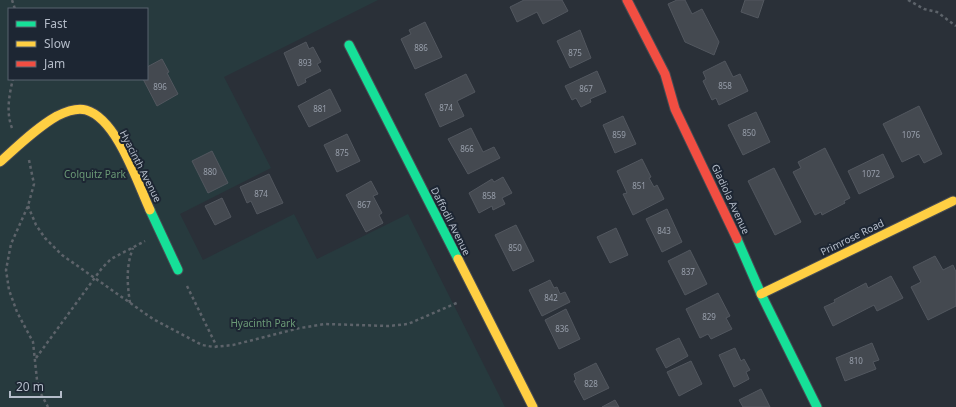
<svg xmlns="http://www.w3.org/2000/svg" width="956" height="407" font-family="'Noto Sans',sans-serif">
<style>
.green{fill:#273a3e;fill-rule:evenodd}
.building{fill:#444950;stroke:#52575f}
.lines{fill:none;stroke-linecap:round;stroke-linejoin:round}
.fast-casing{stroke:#484c53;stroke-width:11}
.slow-casing{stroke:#484c53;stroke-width:11}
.jam-casing{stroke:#484c53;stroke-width:11}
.path{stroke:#5d636a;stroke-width:2.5;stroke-dasharray:3 3;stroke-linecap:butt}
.fast{stroke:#16e098;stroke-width:9}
.slow{stroke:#ffcf43;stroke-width:9}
.jam{stroke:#f24e42;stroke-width:9}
.labels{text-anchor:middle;stroke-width:4;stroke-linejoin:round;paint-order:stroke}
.number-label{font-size:8px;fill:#989fab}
.street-label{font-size:10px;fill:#b4bcc9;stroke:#1d2633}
.park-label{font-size:10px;fill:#6b9a76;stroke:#1d2633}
</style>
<rect width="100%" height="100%" fill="#2a3038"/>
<!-- green -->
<path class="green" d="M 0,0 L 378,0 L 224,77 L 271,168 L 180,214 L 203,260 L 294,214 L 317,259 L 408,214 L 505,407 L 0,407 ZM 9,9 L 147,9 L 147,79 L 9,79 Z"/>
<!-- building -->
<path class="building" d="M 524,0 L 562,0 L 568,11 L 543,24 L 537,12 L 517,22 L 510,7 Z
M 677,0 L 685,0 L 692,14 L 702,9 L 719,42 L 714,55 L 685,42 L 668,4 Z
M 745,0 L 764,0 L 758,18 L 741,12 Z
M 425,22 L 442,57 L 415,69 L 401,39 L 411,34 L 409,30 Z
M 580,30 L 591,58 L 570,68 L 557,41 Z
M 306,42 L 309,49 L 313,47 L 321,62 L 317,64 L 321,71 L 305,79 L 306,82 L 298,86 L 284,53 Z
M 162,59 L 169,72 L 167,73 L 178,94 L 157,106 L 143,79 L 147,79 L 147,67 Z
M 725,61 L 733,77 L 740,74 L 748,91 L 719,105 L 716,98 L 712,100 L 703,81 L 706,79 L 703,72 Z
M 597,71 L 606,92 L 590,99 L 591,102 L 581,107 L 576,98 L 572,100 L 565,86 Z
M 466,74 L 475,92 L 457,101 L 464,116 L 440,127 L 425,94 Z
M 330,89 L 341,111 L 309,127 L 298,106 Z
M 919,106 L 942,154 L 924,163 L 919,154 L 902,162 L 883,124 Z
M 756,112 L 770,142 L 743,155 L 728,125 Z
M 623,116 L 636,144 L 615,153 L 603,125 Z
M 471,128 L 483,152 L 494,147 L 500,158 L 468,174 L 448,139 Z
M 347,134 L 360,161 L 337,172 L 324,145 Z
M 825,148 L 850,198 L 844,201 L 845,203 L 822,215 L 821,212 L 815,215 L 793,172 L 801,168 L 798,162 Z
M 212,151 L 228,183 L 208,193 L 192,161 Z
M 883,154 L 894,177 L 859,194 L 848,171 Z
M 642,159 L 651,177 L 649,178 L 654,187 L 657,185 L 664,199 L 633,215 L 623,194 L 627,193 L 617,171 Z
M 774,168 L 801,222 L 775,235 L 748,181 Z
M 269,174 L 283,203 L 257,214 L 251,201 L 247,203 L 240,187 Z
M 503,177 L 512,193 L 502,198 L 505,204 L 493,210 L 492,206 L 479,213 L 469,193 L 492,179 L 494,182 Z
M 371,181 L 378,194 L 373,196 L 382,213 L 379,215 L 383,223 L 366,232 L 346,195 Z
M 222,198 L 231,217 L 215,225 L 205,206 Z
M 667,209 L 682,242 L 662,252 L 646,219 Z
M 516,225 L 534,261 L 513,271 L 495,235 Z
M 616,228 L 628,255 L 610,263 L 597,237 Z
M 690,250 L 707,284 L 685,295 L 668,261 Z
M 935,256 L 943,270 L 953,265 L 956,272 L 956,306 L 928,320 L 911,287 L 921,282 L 913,267 Z
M 891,276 L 903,298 L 877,311 L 874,305 L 833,326 L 824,307 L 835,302 L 834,300 L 866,283 L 868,288 Z
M 550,280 L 554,288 L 557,287 L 560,294 L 565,292 L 570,302 L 542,316 L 529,290 Z
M 718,293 L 730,316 L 726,318 L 732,329 L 711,339 L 708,334 L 700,338 L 686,309 Z
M 566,309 L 580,339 L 559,349 L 545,320 Z
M 679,338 L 688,356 L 666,368 L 656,349 Z
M 872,343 L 879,360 L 873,362 L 876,369 L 845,381 L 836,358 Z
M 735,348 L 741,361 L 744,359 L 750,370 L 746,372 L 749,379 L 734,387 L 719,355 Z
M 691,361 L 702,384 L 679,396 L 667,372 Z
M 596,363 L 609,388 L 584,400 L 574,381 L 576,380 L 574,374 Z
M 761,389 L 770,407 L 743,407 L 739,400 Z
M 615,400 L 619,407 L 602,407 Z"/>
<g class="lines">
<!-- fast casing -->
<g class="fast-casing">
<path id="fast" d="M 349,45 L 458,259
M 150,210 L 178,270
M 737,239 L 761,294 L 817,407"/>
</g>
<!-- slow casing -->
<g class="slow-casing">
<path id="slow" d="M 0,162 C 18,146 36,128 57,116 C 65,112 76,107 86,110 C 117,119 137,182 150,210
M 458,259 L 533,407
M 761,294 L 953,201"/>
</g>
<!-- jam casing -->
<g class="jam-casing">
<path id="jam" d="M 627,0 L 665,74 L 675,109 L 737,239"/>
</g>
<!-- path -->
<path class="path" d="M 12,0 L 15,9
M 908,0 L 924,9 L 937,12 L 956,26
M 12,128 C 6,113 9,95 13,79
M 29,160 L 34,184 L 28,206 L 11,244 L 6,270 L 9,290 L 17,312 L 33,342 L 37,380 L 40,392 L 48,407
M 28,206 L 36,225 L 45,238 L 62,255 L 153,319 L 202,345 L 214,347 L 233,345 L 300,328 L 325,324 L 389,326 L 408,324 L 459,302
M 187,286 L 217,347
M 130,303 C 127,283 126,266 133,248
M 36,358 L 102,268 L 111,259 L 145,241"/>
<!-- fast -->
<use href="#fast" class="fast"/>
<!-- slow -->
<use href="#slow" class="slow"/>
<!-- jam -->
<use href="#jam" class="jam"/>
</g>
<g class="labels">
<!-- number labels -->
<g class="number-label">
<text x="421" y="51">886</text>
<text x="575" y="56">875</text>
<text x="305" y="66">893</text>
<text x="725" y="89">858</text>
<text x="160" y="90">896</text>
<text x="586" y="92">867</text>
<text x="446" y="111">874</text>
<text x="320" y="112">881</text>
<text x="749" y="136">850</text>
<text x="619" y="138">859</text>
<text x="911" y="138">1076</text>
<text x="467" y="152">866</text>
<text x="342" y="156">875</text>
<text x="210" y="175">880</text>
<text x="871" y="177">1072</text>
<text x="639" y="189">851</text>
<text x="261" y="197">874</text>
<text x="489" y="199">858</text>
<text x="364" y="208">867</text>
<text x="664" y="234">843</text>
<text x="515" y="251">850</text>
<text x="688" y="275">837</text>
<text x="551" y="301">842</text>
<text x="709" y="320">829</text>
<text x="562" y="332">836</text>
<text x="856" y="364">810</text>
<text x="591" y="387">828</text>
</g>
<!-- street labels -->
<g class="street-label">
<text transform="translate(141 166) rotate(63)" y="4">Hyacinth Avenue</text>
<text transform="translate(731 199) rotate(65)" y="4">Gladiola Avenue</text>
<text transform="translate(451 221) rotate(63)" y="4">Daffodil Avenue</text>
<text transform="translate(852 237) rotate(-26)" y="4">Primrose Road</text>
</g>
<!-- park labels -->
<g class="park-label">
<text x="95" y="178">Colquitz Park</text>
<text x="263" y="327">Hyacinth Park</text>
</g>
</g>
<!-- legend -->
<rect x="8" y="8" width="140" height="72" fill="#1d2633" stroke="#59626f"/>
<rect x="16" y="21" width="20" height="6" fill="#16e098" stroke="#59626f"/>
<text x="44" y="28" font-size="12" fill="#b4bcc9">Fast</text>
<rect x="16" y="41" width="20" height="6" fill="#ffcf43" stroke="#59626f"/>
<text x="44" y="48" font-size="12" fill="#b4bcc9">Slow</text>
<rect x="16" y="61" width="20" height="6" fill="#f24e42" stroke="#59626f"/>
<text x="44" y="68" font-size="12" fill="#b4bcc9">Jam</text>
<!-- scale -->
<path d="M10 391v6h51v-6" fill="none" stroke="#b4bcc9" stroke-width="2"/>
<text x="16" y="391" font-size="12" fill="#b4bcc9" stroke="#1d2633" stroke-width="3" paint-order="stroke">20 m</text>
</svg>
